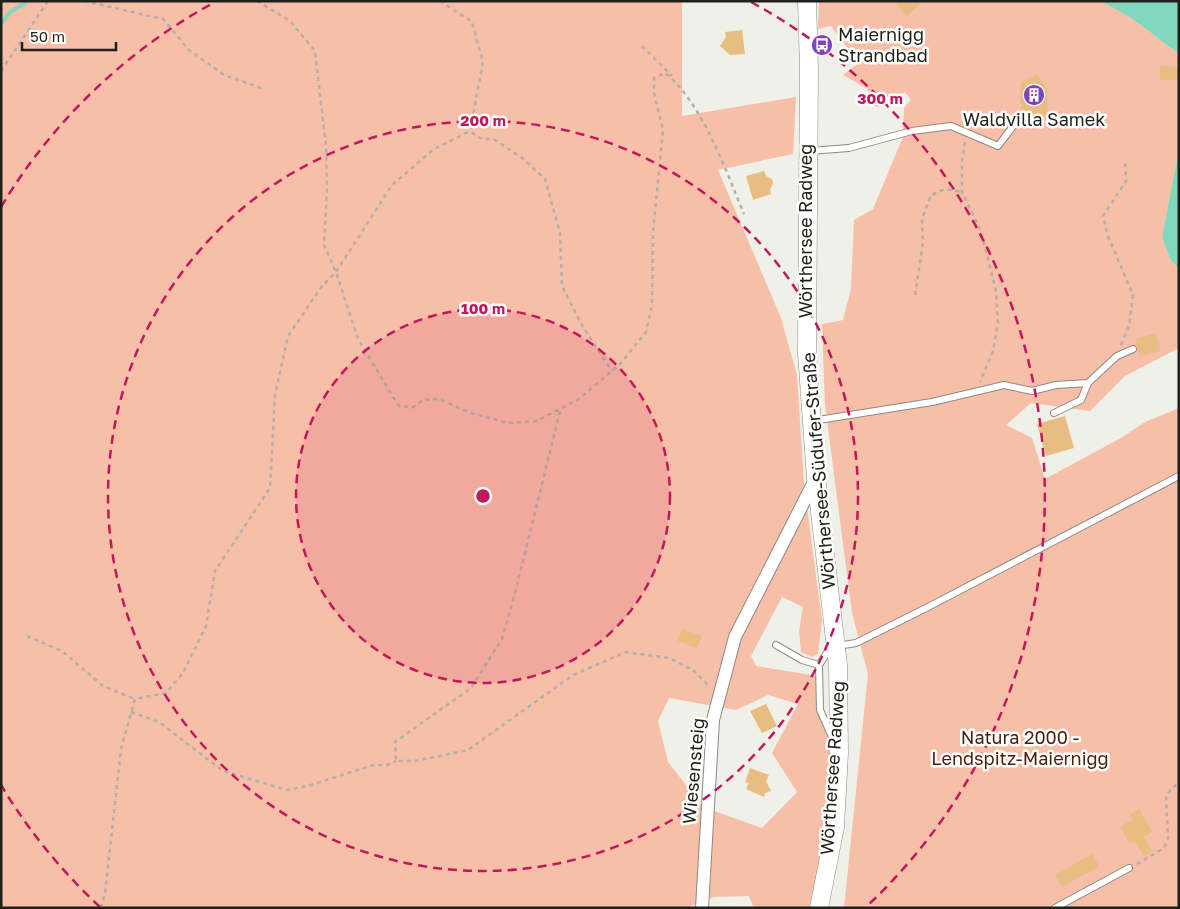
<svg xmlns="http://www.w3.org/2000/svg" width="1180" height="909" font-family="'Golos Text',sans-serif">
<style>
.green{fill:#f7bea8;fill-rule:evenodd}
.water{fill:#83d7be}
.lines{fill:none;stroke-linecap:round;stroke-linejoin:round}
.stream{stroke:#83d7be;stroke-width:4}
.building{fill:#e8bd82}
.lane-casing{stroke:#8b8b83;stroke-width:8}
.street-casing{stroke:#8b8b83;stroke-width:14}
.secondary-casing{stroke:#8b8b83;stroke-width:19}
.path{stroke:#b0b0a9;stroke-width:2.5;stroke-dasharray:4 4;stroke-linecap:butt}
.lane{stroke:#fff;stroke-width:6}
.street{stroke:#fff;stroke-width:12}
.secondary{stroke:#fff;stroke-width:18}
.ring{fill:none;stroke:#c2185b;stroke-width:2.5;stroke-dasharray:9 6}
.labels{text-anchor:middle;stroke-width:5;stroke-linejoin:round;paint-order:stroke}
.poi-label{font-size:18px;fill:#1f1f1c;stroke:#fffffe;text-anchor:start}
.street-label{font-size:18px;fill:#1f1f1c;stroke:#fffffe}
.park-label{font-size:18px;fill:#481d0b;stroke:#fffffe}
.centre{fill:#c2185b;stroke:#fffffe;stroke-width:2.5}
.ring-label{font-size:15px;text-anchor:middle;font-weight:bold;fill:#c2185b;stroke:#fffffe;stroke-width:5;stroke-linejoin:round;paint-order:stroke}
</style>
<rect width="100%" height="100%" fill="#eff0e7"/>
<!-- green -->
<path class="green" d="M 1,1 L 682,1 L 682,116 L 796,97 L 793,154 L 718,170 L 781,318 L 797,375 L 804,484 L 822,621 L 818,654 L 812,657 L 801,652 L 799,631 L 803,607 L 782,597 L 751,656 L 756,666 L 817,676 L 817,701 L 834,749 L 828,849 L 813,908 L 754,908 L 749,896 L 714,897 L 686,908 L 1,908 ZM 768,695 L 798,704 L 772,753 L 797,792 L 762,828 L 703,807 L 668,762 L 658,721 L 669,698 L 736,710 Z
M 819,1 L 1101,1 L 1131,18 L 1179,54 L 1179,149 L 1162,237 L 1170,259 L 1179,269 L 1179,348 L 1125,376 L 1090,411 L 1031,403 L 1006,425 L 1032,438 L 1045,479 L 1121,438 L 1145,422 L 1179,408 L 1179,908 L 844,908 L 868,674 L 852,613 L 825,405 L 822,324 L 843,320 L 851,289 L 854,220 L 873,209 L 903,137 L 904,108 L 911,100 L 905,92 L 878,107 L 868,104 L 868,89 L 843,75 L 859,63 L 831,26 L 818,29 Z"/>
<!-- water -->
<path class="water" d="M 1101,1 L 1179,1 L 1179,54 L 1131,18 Z
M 1179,149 L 1179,269 L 1170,259 L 1162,237 Z"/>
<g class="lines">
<!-- stream -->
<path class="stream" d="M 1,24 L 9,13 L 28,1"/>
</g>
<!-- building -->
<path class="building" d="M 894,1 L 923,1 L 907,16 Z
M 742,30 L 745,54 L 730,55 L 720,46 L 726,37 L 725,32 Z
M 1160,66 L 1179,67 L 1179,80 L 1160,80 Z
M 1037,74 L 1047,89 L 1048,115 L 1024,118 L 1020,100 L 1021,82 Z
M 764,171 L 766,176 L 772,179 L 773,184 L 770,189 L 771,194 L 753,200 L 746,176 Z
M 1156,333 L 1161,351 L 1140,356 L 1135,339 Z
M 1065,416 L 1074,448 L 1046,456 L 1037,424 Z
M 682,629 L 702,636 L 697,648 L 678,641 Z
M 766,704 L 777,726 L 762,733 L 750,711 Z
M 750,768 L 769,775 L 766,781 L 771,791 L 765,793 L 764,797 L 746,789 L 749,783 L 745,782 Z
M 1139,809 L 1152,832 L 1144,837 L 1152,852 L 1144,856 L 1135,842 L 1130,844 L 1120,827 L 1133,819 L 1130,814 Z
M 1092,854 L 1099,866 L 1062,887 L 1055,875 Z"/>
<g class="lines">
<!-- lane casing -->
<g class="lane-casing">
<path id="lane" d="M 809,151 L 849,148 L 912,131 L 951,126 L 998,146 L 1017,121
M 1054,413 L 1081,400 L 1088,383
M 812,421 L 932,402 L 1004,385 L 1032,391 L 1056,385 L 1088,383 L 1117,356 L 1133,349
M 776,645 L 802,660 L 819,665
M 833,739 L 820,710 L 819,665 L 827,653 L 837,646 L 856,643 L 928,607 L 1179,476
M 1055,908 L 1129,868"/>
</g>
<!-- street casing -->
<g class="street-casing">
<path id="street" d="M 702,908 L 713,720 L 735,637 L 816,478"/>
</g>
<!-- secondary casing -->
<g class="secondary-casing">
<path id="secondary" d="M 807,1 L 809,69 L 807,353 L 816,478 L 838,665 L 839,753 L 835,827 L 819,908"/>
</g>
<!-- path -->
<path class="path" d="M 84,1 L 163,19 L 189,50 L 224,75 L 264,89
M 257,1 L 290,21 L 315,51 L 326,146 L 327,189 L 324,245 L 336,272 L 358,339 L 398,405 L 412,408 L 423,400 L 439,399 L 471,413 L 509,423 L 537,421 L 579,399 L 621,363 L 646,332 L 652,305 L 653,232 L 663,130 L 654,93 L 654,78 L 665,73 C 702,102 726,171 744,214
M 440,1 L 472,22 L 483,62 L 470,131 L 480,138 L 495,140 L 521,157 L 545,179 L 560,233 L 562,286 L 583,327 L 612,371
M 642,46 L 672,76
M 1,71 L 48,1
M 965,142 L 962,162 L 962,192 L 981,231 L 996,291 L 998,323 L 993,351 L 980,382
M 915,295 L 923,243 L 922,219 L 931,195 L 945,189 L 962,192
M 1121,345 L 1129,326 L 1133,295 L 1108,236 L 1103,216 L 1126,181 L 1125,163
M 560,411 L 515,593 L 502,639 L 471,688 L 395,742 L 396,761 L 415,761 L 468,750 L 573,675 L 626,652 L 669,658 L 693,670 L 709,686
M 27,636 L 62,651 L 103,686 L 135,699
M 131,712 L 159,722 L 223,771 L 287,790 L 308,786 L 373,765 L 387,765 L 396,761
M 1137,864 L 1164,848 L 1168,839 L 1166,795 L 1179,782
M 101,908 L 105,893 L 121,749 L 135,699 L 166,693 L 183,673 L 206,626 L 215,571 L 270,488 L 275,395 L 288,336 L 322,286 L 336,272 L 392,185 L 434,149 L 470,131"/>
<!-- lane -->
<use href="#lane" class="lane"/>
<!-- street -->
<use href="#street" class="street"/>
<!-- secondary -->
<use href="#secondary" class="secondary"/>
</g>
<!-- distance rings -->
<circle cx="483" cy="496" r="187" fill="#c2185b" fill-opacity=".12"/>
<g class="ring">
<circle cx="483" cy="496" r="187"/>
<circle cx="483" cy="496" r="375"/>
<path d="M100 907A562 562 0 0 1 1 785M1 207A562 562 0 0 1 215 2M751 2A562 562 0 0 1 866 907"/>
</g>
<!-- icons -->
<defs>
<g id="bus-disc" transform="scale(1.125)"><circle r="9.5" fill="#7f46bc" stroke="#fffffe"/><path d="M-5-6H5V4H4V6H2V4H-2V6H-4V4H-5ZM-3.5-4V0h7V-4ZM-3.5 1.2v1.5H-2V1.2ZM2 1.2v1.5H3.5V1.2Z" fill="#fff"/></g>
<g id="building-disc" transform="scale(1.125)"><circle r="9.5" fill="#7f46bc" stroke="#fffffe"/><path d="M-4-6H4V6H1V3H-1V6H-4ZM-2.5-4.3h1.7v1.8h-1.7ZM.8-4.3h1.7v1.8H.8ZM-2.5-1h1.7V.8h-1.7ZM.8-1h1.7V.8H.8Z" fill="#fff"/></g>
</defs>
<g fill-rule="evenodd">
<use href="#bus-disc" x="822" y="45"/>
<use href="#building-disc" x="1034" y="95"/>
</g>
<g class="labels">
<!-- poi labels -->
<g class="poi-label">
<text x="838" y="41">Maiernigg<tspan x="838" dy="21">Strandbad</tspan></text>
<text x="1034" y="126" text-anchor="middle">Waldvilla Samek</text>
</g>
<!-- street labels -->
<g class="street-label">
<text transform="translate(806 231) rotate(-90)" y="6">Wörthersee Radweg</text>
<text transform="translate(819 471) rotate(-95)" y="6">Wörthersee-Südufer-Straße</text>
<text transform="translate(833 768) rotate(-86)" y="6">Wörthersee Radweg</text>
<text transform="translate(694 771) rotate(-85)" y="6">Wiesensteig</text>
</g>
<!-- park labels -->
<g class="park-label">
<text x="1020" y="744">Natura 2000 -<tspan x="1020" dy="21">Lendspitz-Maiernigg</tspan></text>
</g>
</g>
<circle cx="483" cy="496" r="8" class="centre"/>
<g class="ring-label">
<text x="880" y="104">300 m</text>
<text x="483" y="126">200 m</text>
<text x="483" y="314">100 m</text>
</g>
<!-- border -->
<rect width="1180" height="909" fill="none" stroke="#1f1f1c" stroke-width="5"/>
<!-- scale -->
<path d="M22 42v8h94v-8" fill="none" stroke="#1f1f1c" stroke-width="2.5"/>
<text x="30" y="42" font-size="15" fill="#1f1f1c" stroke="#fffffe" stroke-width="4" paint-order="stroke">50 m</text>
</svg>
